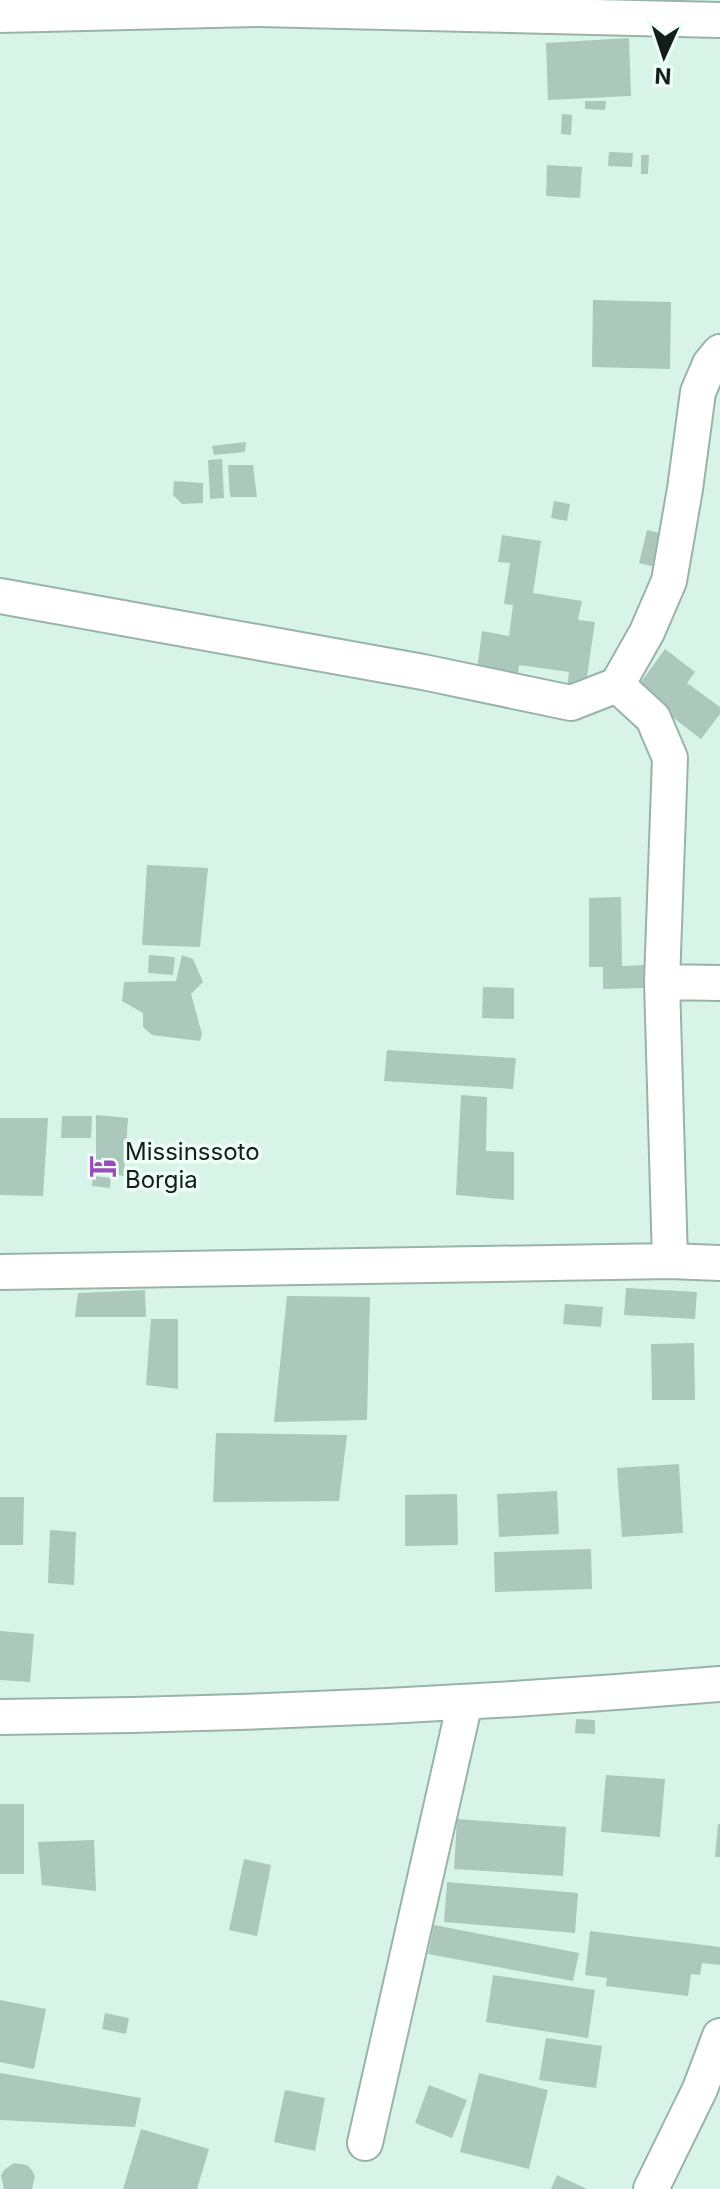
<svg xmlns="http://www.w3.org/2000/svg" width="720" height="2189" font-family="Inter,sans-serif">
<style>
.building{fill:#acc7bb}
.lines{fill:none;stroke-linecap:round;stroke-linejoin:round}
.minor-casing{stroke:#99b3a8;stroke-width:38}
.minor{stroke:#fff;stroke-width:34}
.labels{text-anchor:middle;stroke-width:7;stroke-linejoin:round;paint-order:stroke}
.poi-label{font-size:24px;fill:#131d19;stroke:#edfef7;text-anchor:start}
</style>
<rect width="100%" height="100%" fill="#d8f4e8"/>
<!-- building -->
<path class="building" d="M 629,38 L 631,96 L 548,100 L 546,43 Z
M 585,101 L 606,101 L 605,110 L 585,109 Z
M 562,114 L 572,115 L 571,135 L 561,134 Z
M 609,152 L 633,153 L 632,167 L 608,166 Z
M 641,155 L 649,155 L 648,174 L 641,174 Z
M 547,165 L 582,167 L 580,198 L 546,196 Z
M 593,300 L 671,302 L 670,369 L 592,367 Z
M 246,442 L 245,452 L 214,455 L 212,446 Z
M 222,459 L 224,498 L 210,499 L 208,460 Z
M 228,465 L 253,465 L 257,497 L 230,497 Z
M 174,481 L 203,483 L 203,503 L 182,504 L 173,495 Z
M 554,501 L 570,504 L 567,521 L 551,518 Z
M 647,530 L 667,535 L 659,568 L 639,563 Z
M 502,535 L 541,541 L 533,593 L 582,601 L 578,620 L 595,622 L 586,683 L 566,694 L 569,672 L 519,665 L 518,675 L 477,670 L 482,631 L 509,636 L 513,605 L 504,604 L 510,563 L 498,562 Z
M 665,649 L 695,672 L 687,683 L 720,707 L 720,714 L 701,739 L 636,689 Z
M 147,865 L 208,868 L 200,947 L 142,945 Z
M 621,897 L 622,966 L 645,965 L 645,988 L 603,989 L 603,967 L 589,967 L 589,898 Z
M 149,955 L 175,957 L 173,975 L 148,973 Z
M 182,955 L 193,959 L 203,982 L 191,994 L 202,1034 L 200,1041 L 152,1035 L 143,1027 L 143,1013 L 122,1001 L 124,982 L 176,981 Z
M 483,987 L 514,988 L 514,1019 L 482,1018 Z
M 387,1050 L 516,1058 L 513,1089 L 384,1081 Z
M 461,1095 L 487,1097 L 486,1151 L 514,1152 L 514,1200 L 456,1195 Z
M 96,1115 L 128,1118 L 124,1176 L 96,1171 Z
M 62,1116 L 92,1116 L 91,1138 L 61,1138 Z
M 0,1118 L 48,1118 L 43,1196 L 0,1195 Z
M 93,1176 L 111,1178 L 110,1188 L 92,1186 Z
M 626,1288 L 697,1292 L 695,1319 L 624,1315 Z
M 145,1290 L 146,1317 L 75,1317 L 78,1293 Z
M 287,1296 L 370,1297 L 367,1420 L 274,1422 Z
M 565,1304 L 603,1307 L 601,1327 L 563,1324 Z
M 151,1319 L 178,1319 L 178,1389 L 146,1385 Z
M 694,1343 L 695,1400 L 652,1400 L 651,1344 Z
M 216,1433 L 347,1435 L 339,1501 L 213,1502 Z
M 679,1464 L 683,1533 L 622,1537 L 617,1468 Z
M 557,1491 L 559,1534 L 499,1537 L 497,1494 Z
M 457,1494 L 458,1545 L 405,1546 L 405,1495 Z
M 0,1497 L 24,1497 L 23,1545 L 0,1545 Z
M 50,1530 L 76,1532 L 74,1585 L 48,1583 Z
M 591,1549 L 592,1589 L 495,1592 L 494,1552 Z
M 0,1631 L 34,1634 L 30,1682 L 0,1680 Z
M 576,1719 L 595,1720 L 595,1734 L 575,1733 Z
M 606,1775 L 665,1779 L 660,1837 L 601,1832 Z
M 0,1804 L 24,1804 L 24,1874 L 0,1874 Z
M 457,1819 L 566,1827 L 563,1876 L 454,1869 Z
M 718,1824 L 720,1824 L 720,1857 L 715,1857 Z
M 94,1840 L 96,1891 L 42,1885 L 38,1842 Z
M 244,1859 L 271,1865 L 257,1936 L 229,1930 Z
M 447,1882 L 578,1893 L 575,1933 L 444,1922 Z
M 434,1925 L 579,1953 L 573,1981 L 428,1954 Z
M 590,1931 L 720,1947 L 720,1965 L 702,1963 L 700,1975 L 691,1974 L 688,1996 L 606,1986 L 607,1978 L 585,1975 Z
M 493,1975 L 595,1990 L 588,2038 L 486,2022 Z
M 0,2000 L 46,2009 L 34,2069 L 0,2062 Z
M 105,2013 L 129,2018 L 126,2034 L 102,2029 Z
M 546,2038 L 602,2046 L 596,2088 L 539,2080 Z
M 0,2073 L 141,2098 L 135,2127 L 0,2120 Z
M 479,2073 L 548,2090 L 529,2169 L 460,2152 Z
M 429,2085 L 467,2100 L 452,2138 L 415,2123 Z
M 285,2090 L 325,2098 L 315,2151 L 274,2142 Z
M 141,2129 L 209,2149 L 197,2189 L 123,2189 Z
M 14,2163 L 27,2165 L 32,2170 L 35,2176 L 32,2189 L 4,2189 L 1,2176 L 4,2170 Z
M 557,2175 L 587,2189 L 551,2189 Z"/>
<g class="lines">
<!-- minor casing -->
<g class="minor-casing">
<path id="minor" d="M 0,15 L 259,9 L 720,20
M 0,596 L 423,672 L 571,703 L 617,685 L 647,632 L 669,581 L 685,489 L 698,392 L 710,364 L 720,352
M 617,685 L 653,718 L 670,758 L 662,982 L 670,1261
M 662,982 L 720,983
M 0,1272 L 670,1261 L 720,1263
M 0,1717 C 240,1715 481,1704 720,1684
M 365,2143 L 465,1702
M 651,2189 L 700,2089 L 720,2036"/>
</g>
<!-- minor -->
<use href="#minor" class="minor"/>
</g>
<!-- icons -->
<defs>
<g id="hotel-bare" transform="scale(2.16)"><path d="M-6-4.5h1.5V1H6V5H4.5V3h-9V5H-6ZM-4 0a1.8 1.8 0 1 1 3.6 0ZM.5 0V-2.5h3Q6-2.5 6 0Z" fill="#9a4cbd" stroke="#edfef7" stroke-width="2.5" paint-order="stroke"/></g>
</defs>
<g fill-rule="evenodd">
<use href="#hotel-bare" x="103" y="1166"/>
</g>
<g class="labels">
<!-- poi labels -->
<g class="poi-label">
<text x="125" y="1160">Missinssoto<tspan x="125" dy="28">Borgia</tspan></text>
</g>
</g>
<!-- north arrow -->
<g transform="translate(664 56) rotate(183)" stroke="#edfef7" stroke-width="6" paint-order="stroke">
<path d="M0-6L14 30L0 20L-14 30Z" fill="#131d19"/>
<text y="-12" font-size="22" font-weight="bold" text-anchor="middle" fill="#131d19">N</text>
</g>
</svg>
